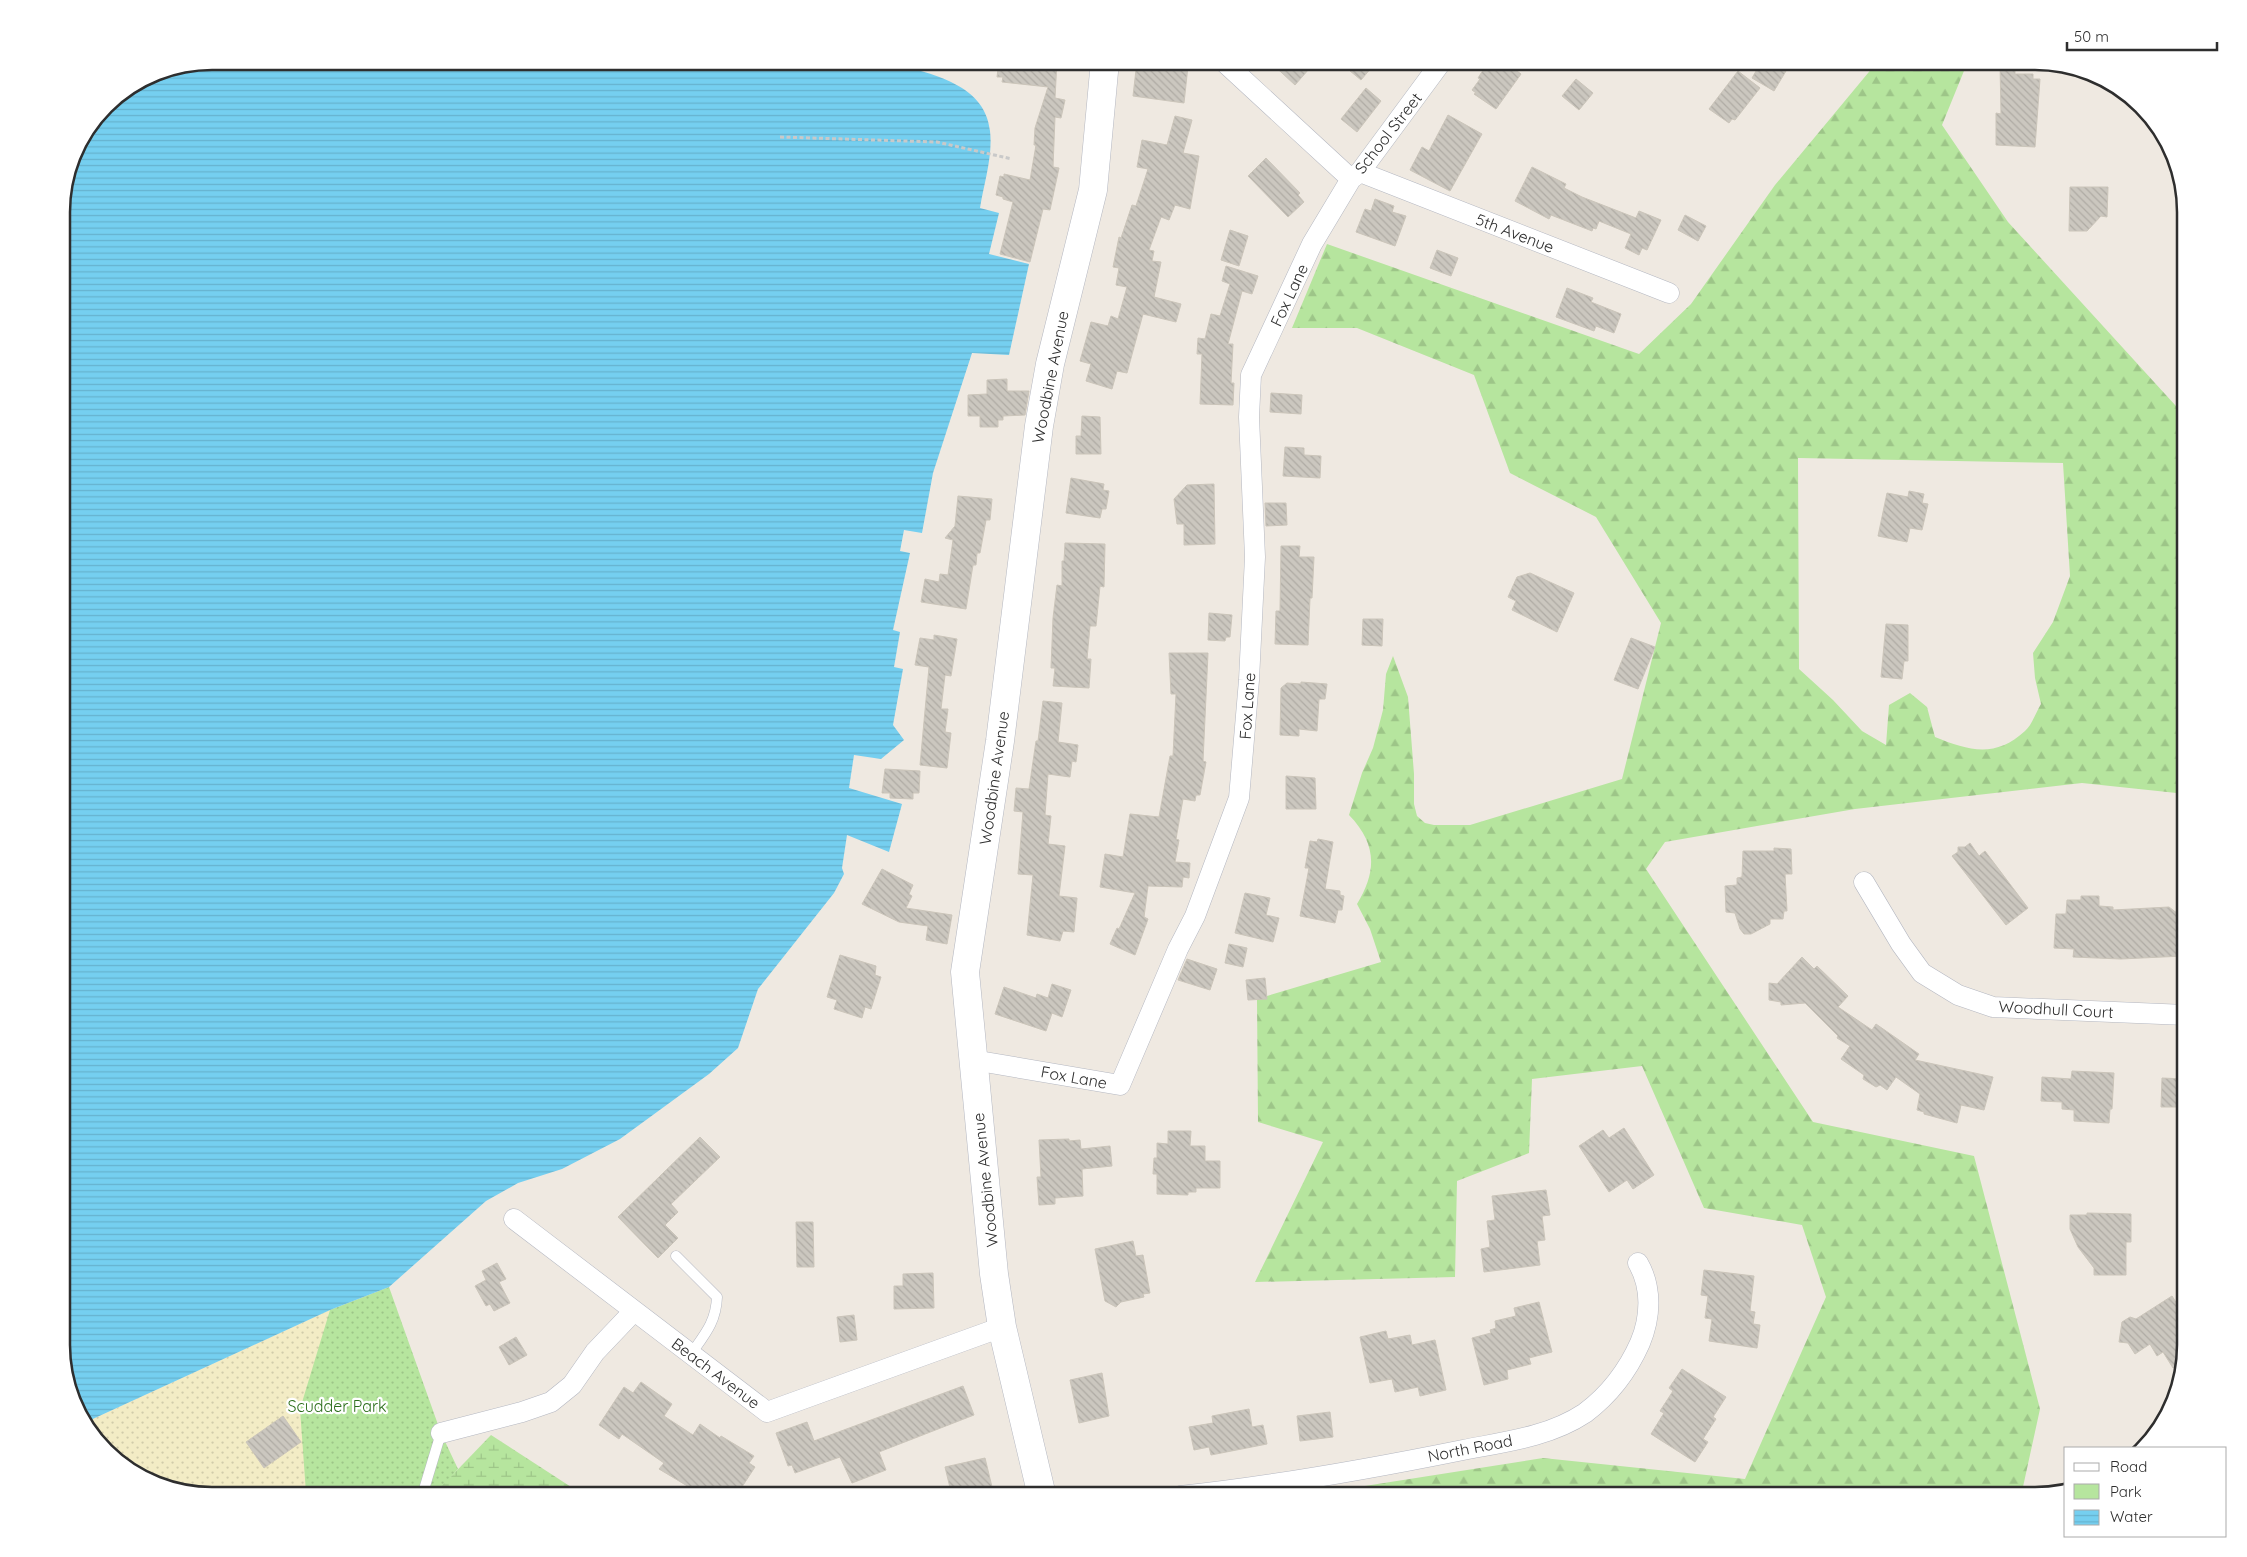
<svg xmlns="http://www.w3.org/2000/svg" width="2247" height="1557" font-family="Quicksand,sans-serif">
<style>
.green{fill:url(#green-dots)}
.forest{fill:url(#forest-firs);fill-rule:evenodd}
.wetland{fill:url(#wetland-marsh)}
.sand{fill:url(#sand-dots)}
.water{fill:url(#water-rules)}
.building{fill:url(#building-back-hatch);stroke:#cbc5ba}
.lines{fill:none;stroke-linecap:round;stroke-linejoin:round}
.service-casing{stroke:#b4b7c1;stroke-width:11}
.minor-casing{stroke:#b4b7c1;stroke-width:21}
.secondary-casing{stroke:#b4b7c1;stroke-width:29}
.path{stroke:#c9c9c9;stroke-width:3;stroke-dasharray:4 2.5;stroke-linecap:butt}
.service{stroke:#fff;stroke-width:10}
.minor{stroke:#fff;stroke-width:20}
.secondary{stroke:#fff;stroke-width:28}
.labels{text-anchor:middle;stroke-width:4.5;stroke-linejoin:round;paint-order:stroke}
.street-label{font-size:16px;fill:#2e2e2e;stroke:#fff}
.park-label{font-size:16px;fill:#2c6e1b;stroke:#fff}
.rim{fill:none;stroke:#2e2e2e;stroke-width:2.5}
</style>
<defs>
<pattern id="green-dots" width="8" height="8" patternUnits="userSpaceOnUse" patternTransform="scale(1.25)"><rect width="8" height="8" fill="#b6e59e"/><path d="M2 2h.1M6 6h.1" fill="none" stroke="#9dc588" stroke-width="1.8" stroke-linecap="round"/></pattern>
<pattern id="forest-firs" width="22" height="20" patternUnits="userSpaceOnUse" patternTransform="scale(1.25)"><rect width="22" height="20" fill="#b6e59e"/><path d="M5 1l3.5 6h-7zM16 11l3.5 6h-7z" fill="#9dc588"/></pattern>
<pattern id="wetland-marsh" width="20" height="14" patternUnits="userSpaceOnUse" patternTransform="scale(1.25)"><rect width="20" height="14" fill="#b6e59e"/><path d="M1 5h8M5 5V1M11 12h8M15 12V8" fill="none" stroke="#9dc588"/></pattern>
<pattern id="sand-dots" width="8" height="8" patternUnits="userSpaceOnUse" patternTransform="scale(1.25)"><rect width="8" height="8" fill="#f3ecc5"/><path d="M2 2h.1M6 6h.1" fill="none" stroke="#d1cbaa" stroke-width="1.8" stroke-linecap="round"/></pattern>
<pattern id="water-rules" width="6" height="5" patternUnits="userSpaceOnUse" patternTransform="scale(1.25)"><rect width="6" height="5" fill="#75cff0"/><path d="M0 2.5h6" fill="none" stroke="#66b2ce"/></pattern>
<pattern id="building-back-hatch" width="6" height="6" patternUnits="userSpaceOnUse" patternTransform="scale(1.25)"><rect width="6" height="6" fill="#cbc7bf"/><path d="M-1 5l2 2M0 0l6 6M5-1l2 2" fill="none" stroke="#afaba4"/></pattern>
</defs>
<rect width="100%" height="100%" fill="#efe9e1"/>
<!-- green -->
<path class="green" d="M 389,1287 L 441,1433 L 458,1469 L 450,1478 L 450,1496 L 212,1496 L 164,1488 L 128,1470 L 91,1431 L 330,1310 Z"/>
<!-- forest -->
<path class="forest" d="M 1878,61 L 1968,61 L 1942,125 L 2008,222 L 2186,417 L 2186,794 L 2082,783 L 1855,809 L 1665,842 L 1646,869 L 1813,1122 L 1974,1156 L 2040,1409 L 2021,1496 L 1301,1496 L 1543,1458 L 1745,1479 L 1826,1297 L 1802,1225 L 1704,1208 L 1642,1066 L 1532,1079 L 1529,1153 L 1457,1181 L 1455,1277 L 1255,1282 L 1323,1142 L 1258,1122 L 1257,999 L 1381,962 L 1370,929 L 1357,904 C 1377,871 1377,844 1349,815 L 1362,773 L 1373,748 L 1383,710 L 1386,674 L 1393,656 L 1408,697 L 1414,774 L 1414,804 L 1417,816 L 1425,823 L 1434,825 L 1470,825 L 1622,779 L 1661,623 L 1596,517 L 1510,473 L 1474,375 L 1357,328 L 1292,328 L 1327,244 L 1639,354 L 1691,304 L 1775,185 ZM 1798,458 L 2063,463 L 2070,576 L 2053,622 L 2033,653 L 2035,678 L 2041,704 C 2036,712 2032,725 2025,731 C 1996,758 1969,751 1935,737 L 1927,707 L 1910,693 L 1889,705 L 1886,745 L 1862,731 L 1833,700 L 1799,669 Z"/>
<!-- wetland -->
<path class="wetland" d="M 491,1435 L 585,1496 L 438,1496 L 439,1489 Z"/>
<!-- sand -->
<path class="sand" d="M 330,1310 L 300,1409 L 306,1493 L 297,1496 C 242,1496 177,1503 129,1471 C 115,1461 96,1436 84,1423 Z"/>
<!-- water -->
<path class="water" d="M 212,61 L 885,61 C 925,73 985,81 990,131 C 993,156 984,183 980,208 L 999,213 L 989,254 L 1029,264 L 1009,355 L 972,353 L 933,473 L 922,533 L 904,530 L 900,551 L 910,553 L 893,630 L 900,632 L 894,667 L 903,669 L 893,725 L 904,740 L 881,759 L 854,755 L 849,788 L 902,804 L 889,852 L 847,835 L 842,868 L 844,874 L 834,893 L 758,989 L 738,1048 L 709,1074 L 620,1139 L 562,1169 L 518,1183 L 486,1201 L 389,1287 L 330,1310 L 84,1423 L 81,1420 L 62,1355 L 62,202 L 73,154 L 106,105 L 154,73 Z"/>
<!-- building -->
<path class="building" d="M 999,61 L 1057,61 L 1055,98 L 1065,100 L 1061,118 L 1055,117 L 1053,167 L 1059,168 L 1050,210 L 1043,209 L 1030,262 L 1000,254 L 1013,202 L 1003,199 L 1003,197 L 996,195 L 1000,176 L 1004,177 L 1004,174 L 1030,180 L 1036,145 L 1034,145 L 1035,128 L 1048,87 L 1002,82 L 1003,77 L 997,77 Z
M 1137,61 L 1185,61 L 1184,65 L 1188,66 L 1184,103 L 1133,96 Z
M 1269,61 L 1316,61 L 1295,85 Z
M 1338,61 L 1377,61 L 1361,80 Z
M 1489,61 L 1504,61 L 1521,74 L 1496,109 L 1474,94 L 1476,93 L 1472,90 L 1480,79 L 1478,78 Z
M 1762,61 L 1769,61 L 1786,71 L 1774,91 L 1752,78 Z
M 2000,64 L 2015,64 L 2015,74 L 2033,74 L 2033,79 L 2040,79 L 2035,147 L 1996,145 L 1996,113 L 2001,114 Z
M 1738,71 L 1760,88 L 1735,120 L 1732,119 L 1729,123 L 1709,109 Z
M 1576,79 L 1593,93 L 1579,110 L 1562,96 Z
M 1366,88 L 1381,101 L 1357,132 L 1341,119 Z
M 1448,115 L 1482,134 L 1450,191 L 1410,170 L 1422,147 L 1429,151 Z
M 1175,116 L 1192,120 L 1183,153 L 1199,156 L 1190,209 L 1175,205 L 1169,220 L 1161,217 L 1149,250 L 1154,251 L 1152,261 L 1161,262 L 1154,297 L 1181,304 L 1176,322 L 1143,314 L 1127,373 L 1117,371 L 1112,389 L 1086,381 L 1091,364 L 1080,361 L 1091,322 L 1108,326 L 1111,316 L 1118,319 L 1127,287 L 1116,285 L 1119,268 L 1113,267 L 1119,237 L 1121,238 L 1132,205 L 1136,206 L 1148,169 L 1137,167 L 1142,140 L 1167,145 Z
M 1266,158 L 1300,193 L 1298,195 L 1304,202 L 1288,217 L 1248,176 Z
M 1532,167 L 1566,184 L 1564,188 L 1582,197 L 1636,218 L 1639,211 L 1661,220 L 1647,250 L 1642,248 L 1639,255 L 1625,248 L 1631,234 L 1599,221 L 1596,229 L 1593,228 L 1592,231 L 1551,215 L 1549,219 L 1515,201 Z
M 2070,187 L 2108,187 L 2107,217 L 2101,216 L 2087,231 L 2069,231 Z
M 1375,199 L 1394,206 L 1392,212 L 1406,216 L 1395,246 L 1356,232 L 1365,209 L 1371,211 Z
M 1685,215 L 1706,226 L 1698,241 L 1678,230 Z
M 1230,230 L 1248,236 L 1239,266 L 1221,260 Z
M 1437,250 L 1458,258 L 1451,276 L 1430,268 Z
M 1226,266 L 1258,276 L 1252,294 L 1242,291 L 1228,344 L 1233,344 L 1231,383 L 1234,383 L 1233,405 L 1200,404 L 1202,354 L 1197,354 L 1198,338 L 1205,339 L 1211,314 L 1220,316 L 1230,284 L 1222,281 Z
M 1567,288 L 1593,298 L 1591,302 L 1621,314 L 1614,333 L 1596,326 L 1594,331 L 1556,317 Z
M 1007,379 L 1007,391 L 1029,391 L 1025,415 L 1003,416 L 1003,420 L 998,420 L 998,427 L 980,427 L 980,416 L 968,416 L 968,395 L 987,394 L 987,380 Z
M 1271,393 L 1302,395 L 1301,414 L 1270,412 Z
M 1082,416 L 1100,417 L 1101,454 L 1076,454 L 1076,436 L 1081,436 Z
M 1285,447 L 1304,448 L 1304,455 L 1321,456 L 1320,478 L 1283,476 Z
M 1071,478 L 1104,484 L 1103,490 L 1109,491 L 1106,509 L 1102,509 L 1100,518 L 1066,513 Z
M 1214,484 L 1215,544 L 1184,545 L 1184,524 L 1177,524 L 1174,499 L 1187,485 Z
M 1909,491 L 1924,494 L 1922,503 L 1928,504 L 1922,530 L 1910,528 L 1907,542 L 1878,536 L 1887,493 L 1908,497 Z
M 958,496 L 992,499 L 990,520 L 986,520 L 980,553 L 977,553 L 976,565 L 973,565 L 966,609 L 921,602 L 925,579 L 939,582 L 940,574 L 948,575 L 953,540 L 945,538 L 955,526 Z
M 1265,503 L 1286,503 L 1287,525 L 1266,526 Z
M 1065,543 L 1105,544 L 1104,587 L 1100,586 L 1096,626 L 1090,626 L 1087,659 L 1091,659 L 1089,688 L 1053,686 L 1055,668 L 1051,668 L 1053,618 L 1057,585 L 1062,586 L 1062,561 L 1064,561 Z
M 1281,546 L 1300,546 L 1299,557 L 1314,557 L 1312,598 L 1310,598 L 1308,645 L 1275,644 L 1276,611 L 1280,611 Z
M 1530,573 L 1574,593 L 1557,632 L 1512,610 L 1516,601 L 1508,597 L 1517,577 Z
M 1209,613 L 1232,615 L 1230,637 L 1226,637 L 1225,641 L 1208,640 Z
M 1363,619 L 1383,619 L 1382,646 L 1362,645 Z
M 1886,624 L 1908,625 L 1908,661 L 1904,661 L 1902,679 L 1881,677 Z
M 934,635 L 957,639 L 951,676 L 945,675 L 941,709 L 948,709 L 945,732 L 951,733 L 947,768 L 920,765 L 929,667 L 915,665 L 920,638 L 934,640 Z
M 1631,638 L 1655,647 L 1638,689 L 1614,680 Z
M 1169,653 L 1208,653 L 1203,761 L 1206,762 L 1200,795 L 1196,795 L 1195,801 L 1183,799 L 1176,839 L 1179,840 L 1175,862 L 1190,863 L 1189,878 L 1183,877 L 1182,887 L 1148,886 L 1144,917 L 1148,919 L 1135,955 L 1110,944 L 1117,928 L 1119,929 L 1135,893 L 1100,887 L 1105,854 L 1123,857 L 1130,814 L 1159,817 L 1170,756 L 1173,756 L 1176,694 L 1171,694 Z
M 1301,682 L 1327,684 L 1325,699 L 1319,699 L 1317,731 L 1299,729 L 1299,736 L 1280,735 L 1281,688 L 1287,683 L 1301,684 Z
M 1043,701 L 1062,703 L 1058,742 L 1078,745 L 1076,762 L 1072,761 L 1070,777 L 1048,774 L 1045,815 L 1051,816 L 1048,844 L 1065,846 L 1059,896 L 1077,898 L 1074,932 L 1063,931 L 1060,941 L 1027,935 L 1033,875 L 1018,874 L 1023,812 L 1014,811 L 1016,788 L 1029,789 L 1036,741 L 1038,741 Z
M 885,769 L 920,771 L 919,793 L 913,793 L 913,799 L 890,798 L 890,793 L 882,793 Z
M 1286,776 L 1315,778 L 1316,809 L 1286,809 Z
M 1318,839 L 1333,842 L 1325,889 L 1340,891 L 1340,895 L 1344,896 L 1342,910 L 1338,910 L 1335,923 L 1300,916 L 1309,868 L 1305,868 L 1310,841 L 1317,842 Z
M 1970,843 L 1979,856 L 1985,851 L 2028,908 L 2006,925 L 1952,856 L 1958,852 L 1958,847 L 1965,847 Z
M 1774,848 L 1791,849 L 1792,874 L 1785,874 L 1787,911 L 1784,911 L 1783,919 L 1770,919 L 1770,924 L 1751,934 L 1744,934 L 1740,929 L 1735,913 L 1726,912 L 1725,886 L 1737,885 L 1737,878 L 1742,877 L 1743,851 L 1774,851 Z
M 882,869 L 913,885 L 909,894 L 912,896 L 906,908 L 952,915 L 947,944 L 926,940 L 928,926 L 899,922 L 862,904 Z
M 1245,893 L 1270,898 L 1266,915 L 1279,918 L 1273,942 L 1235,933 Z
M 2081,896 L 2099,896 L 2099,906 L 2113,907 L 2113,910 L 2169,907 L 2186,920 L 2186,951 L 2183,951 L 2183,956 L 2121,959 L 2073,957 L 2074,949 L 2054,948 L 2056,914 L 2066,914 L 2067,900 L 2081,900 Z
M 1229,944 L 1247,948 L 1243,967 L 1225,963 Z
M 840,955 L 876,966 L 875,975 L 881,977 L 871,1009 L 865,1007 L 862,1018 L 834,1009 L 837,1000 L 827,997 Z
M 1802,957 L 1814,969 L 1817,966 L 1848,996 L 1838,1007 L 1872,1030 L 1876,1024 L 1919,1054 L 1915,1060 L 1993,1077 L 1984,1110 L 1961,1105 L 1957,1123 L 1924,1114 L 1924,1112 L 1917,1110 L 1920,1094 L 1896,1077 L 1887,1090 L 1880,1085 L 1876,1087 L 1863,1079 L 1864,1075 L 1841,1059 L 1850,1046 L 1837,1038 L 1838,1036 L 1805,1003 L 1781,1005 L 1781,1002 L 1769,1000 L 1769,983 L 1777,984 Z
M 1187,959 L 1217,969 L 1210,990 L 1178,980 Z
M 1265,978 L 1267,999 L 1248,1000 L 1246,980 Z
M 1052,984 L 1071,990 L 1062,1017 L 1052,1013 L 1046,1031 L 995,1014 L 1004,987 L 1036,998 L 1037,994 L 1048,998 Z
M 2072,1071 L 2114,1073 L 2112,1109 L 2110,1109 L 2109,1123 L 2074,1121 L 2074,1110 L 2062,1109 L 2062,1102 L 2041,1101 L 2042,1077 L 2071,1079 Z
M 2162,1078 L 2184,1079 L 2186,1107 L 2161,1107 Z
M 1624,1128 L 1654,1175 L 1633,1189 L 1627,1180 L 1609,1192 L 1579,1146 L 1603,1130 L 1609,1138 Z
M 1168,1131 L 1191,1131 L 1190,1146 L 1205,1146 L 1205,1161 L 1220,1161 L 1220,1188 L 1196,1188 L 1196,1192 L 1188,1192 L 1188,1195 L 1157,1194 L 1157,1174 L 1153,1174 L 1154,1158 L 1157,1158 L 1157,1143 L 1168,1144 Z
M 700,1137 L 720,1157 L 671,1204 L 678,1212 L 665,1225 L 678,1238 L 658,1258 L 618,1217 Z
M 1069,1139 L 1069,1141 L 1080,1140 L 1081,1149 L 1110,1146 L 1112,1166 L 1082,1169 L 1083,1196 L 1055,1198 L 1055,1204 L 1039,1205 L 1037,1177 L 1041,1177 L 1039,1140 Z
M 1546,1190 L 1550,1215 L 1542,1216 L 1545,1240 L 1537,1241 L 1540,1265 L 1484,1272 L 1481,1249 L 1490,1247 L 1487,1221 L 1495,1220 L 1492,1196 Z
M 2087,1213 L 2131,1214 L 2131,1242 L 2126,1242 L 2126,1275 L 2094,1275 L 2094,1268 L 2078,1247 L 2070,1229 L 2070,1215 L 2087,1215 Z
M 796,1222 L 813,1222 L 814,1267 L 797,1267 Z
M 1133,1241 L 1136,1256 L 1143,1255 L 1150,1293 L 1143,1294 L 1144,1297 L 1121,1302 L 1116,1307 L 1105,1301 L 1095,1249 Z
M 497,1263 L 506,1279 L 499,1282 L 510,1303 L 494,1311 L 490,1304 L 486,1306 L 475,1286 L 486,1280 L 482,1271 Z
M 1704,1270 L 1754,1276 L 1750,1311 L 1755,1312 L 1753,1324 L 1760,1325 L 1757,1348 L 1709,1341 L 1712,1319 L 1705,1318 L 1708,1296 L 1701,1295 Z
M 933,1273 L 934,1308 L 894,1309 L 894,1286 L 903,1286 L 903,1274 Z
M 2172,1296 L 2186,1318 L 2186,1346 L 2183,1361 L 2173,1368 L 2163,1352 L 2157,1356 L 2150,1344 L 2135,1354 L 2128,1343 L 2119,1342 L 2122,1322 L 2130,1317 L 2136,1319 Z
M 1539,1302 L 1552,1352 L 1529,1358 L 1531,1364 L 1507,1370 L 1508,1379 L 1484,1385 L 1472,1338 L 1491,1333 L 1490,1330 L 1496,1328 L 1495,1321 L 1516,1316 L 1514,1308 Z
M 854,1315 L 857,1340 L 840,1342 L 837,1317 Z
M 1386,1331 L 1388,1339 L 1410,1335 L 1412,1345 L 1435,1340 L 1446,1390 L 1420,1396 L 1418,1387 L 1395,1392 L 1392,1379 L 1370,1383 L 1360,1337 Z
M 516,1337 L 527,1355 L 509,1365 L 499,1347 Z
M 1682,1369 L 1726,1397 L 1713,1417 L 1716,1419 L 1703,1439 L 1708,1442 L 1695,1462 L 1651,1434 L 1664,1413 L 1660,1411 L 1673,1391 L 1669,1388 Z
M 1102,1373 L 1109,1416 L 1079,1423 L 1070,1380 Z
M 641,1382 L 672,1404 L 664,1416 L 693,1435 L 700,1424 L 720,1438 L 721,1436 L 754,1456 L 749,1463 L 755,1467 L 736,1496 L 709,1496 L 700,1490 L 699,1493 L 659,1469 L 664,1463 L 622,1434 L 619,1439 L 599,1425 L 624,1387 L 633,1393 Z
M 963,1386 L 974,1415 L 879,1452 L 886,1470 L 852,1483 L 840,1457 L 795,1473 L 792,1465 L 788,1466 L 776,1433 L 807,1422 L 814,1441 Z
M 1249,1409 L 1252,1427 L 1263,1425 L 1267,1444 L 1211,1455 L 1209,1447 L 1194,1450 L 1189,1427 L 1213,1423 L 1212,1416 Z
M 1330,1412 L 1333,1437 L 1300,1441 L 1297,1416 Z
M 283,1416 L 301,1442 L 264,1468 L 246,1442 Z
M 985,1458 L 993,1491 L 970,1496 L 952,1496 L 945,1467 Z"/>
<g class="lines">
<!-- service casing -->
<g class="service-casing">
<path id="service" d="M 676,1256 L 717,1297 C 716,1322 705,1334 691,1354
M 422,1496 L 441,1433"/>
</g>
<!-- minor casing -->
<g class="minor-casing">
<path id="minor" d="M 1223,61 L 1351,179
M 1360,172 L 1669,293
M 1864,882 L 1901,944 L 1922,973 L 1958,995 L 1993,1007 L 2186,1015
M 973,1060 L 1120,1085 L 1178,949 L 1195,916 L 1239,798 L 1249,680 L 1255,557 L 1249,417 L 1251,375 L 1312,244 L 1351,179 L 1360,172 L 1442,61
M 514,1219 L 767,1412 L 1002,1327
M 441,1433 L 522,1412 L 551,1402 L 572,1385 L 595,1352 L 634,1311
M 1180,1496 C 1275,1486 1369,1469 1463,1450 C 1504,1442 1549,1437 1585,1413 C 1609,1395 1628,1370 1640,1343 C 1651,1317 1652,1287 1638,1263"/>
</g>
<!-- secondary casing -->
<g class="secondary-casing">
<path id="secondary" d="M 1042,1496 L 1002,1327 L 994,1274 L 965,972 L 1000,741 L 1039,426 L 1050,364 L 1093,190 L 1105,61"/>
</g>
<!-- path -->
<path class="path" d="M 780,137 L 937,142 L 1012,159"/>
<!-- service -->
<use href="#service" class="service"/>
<!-- minor -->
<use href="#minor" class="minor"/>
<!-- secondary -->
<use href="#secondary" class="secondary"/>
</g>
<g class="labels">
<!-- street labels -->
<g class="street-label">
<text transform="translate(1388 133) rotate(-52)" y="6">School Street</text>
<text transform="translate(1515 233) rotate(21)" y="6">5th Avenue</text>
<text transform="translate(1289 295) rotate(-65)" y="6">Fox Lane</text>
<text transform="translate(1050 377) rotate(-79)" y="6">Woodbine Avenue</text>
<text transform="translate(1247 706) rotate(-86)" y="6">Fox Lane</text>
<text transform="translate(994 778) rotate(-82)" y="6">Woodbine Avenue</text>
<text transform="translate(2056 1009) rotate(3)" y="6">Woodhull Court</text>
<text transform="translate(1074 1077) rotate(10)" y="6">Fox Lane</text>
<text transform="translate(985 1180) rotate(-96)" y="6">Woodbine Avenue</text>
<text transform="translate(716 1373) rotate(37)" y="6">Beach Avenue</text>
<text transform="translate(1470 1448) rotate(-11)" y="6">North Road</text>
</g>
<!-- park labels -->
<g class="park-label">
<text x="337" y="1412">Scudder Park</text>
</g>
</g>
<!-- crop -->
<path d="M0 0H2247V1557H0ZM212 70H2035A142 142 0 0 1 2177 212V1345A142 142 0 0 1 2035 1487H212A142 142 0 0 1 70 1345V212A142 142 0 0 1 212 70Z" fill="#fff" fill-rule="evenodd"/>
<path class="rim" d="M212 70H2035A142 142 0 0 1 2177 212V1345A142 142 0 0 1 2035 1487H212A142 142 0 0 1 70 1345V212A142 142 0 0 1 212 70Z"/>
<!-- legend -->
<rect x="2064" y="1447" width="162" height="90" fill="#ffffff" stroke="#ababab"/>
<rect x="2074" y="1463" width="25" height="8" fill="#ffffff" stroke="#ababab"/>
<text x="2110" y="1472" font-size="15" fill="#2e2e2e">Road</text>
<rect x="2074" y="1484" width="25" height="15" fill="#b6e59e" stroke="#ababab"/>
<text x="2110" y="1497" font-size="15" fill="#2e2e2e">Park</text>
<rect x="2074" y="1510" width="25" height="15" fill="url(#water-rules)" stroke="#ababab"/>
<text x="2110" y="1522" font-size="15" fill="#2e2e2e">Water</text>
<!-- scale -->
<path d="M2067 42v8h150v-8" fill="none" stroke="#2e2e2e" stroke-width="2.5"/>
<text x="2074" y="42" font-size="15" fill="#2e2e2e" stroke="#ffffff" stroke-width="4" paint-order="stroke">50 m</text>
</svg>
